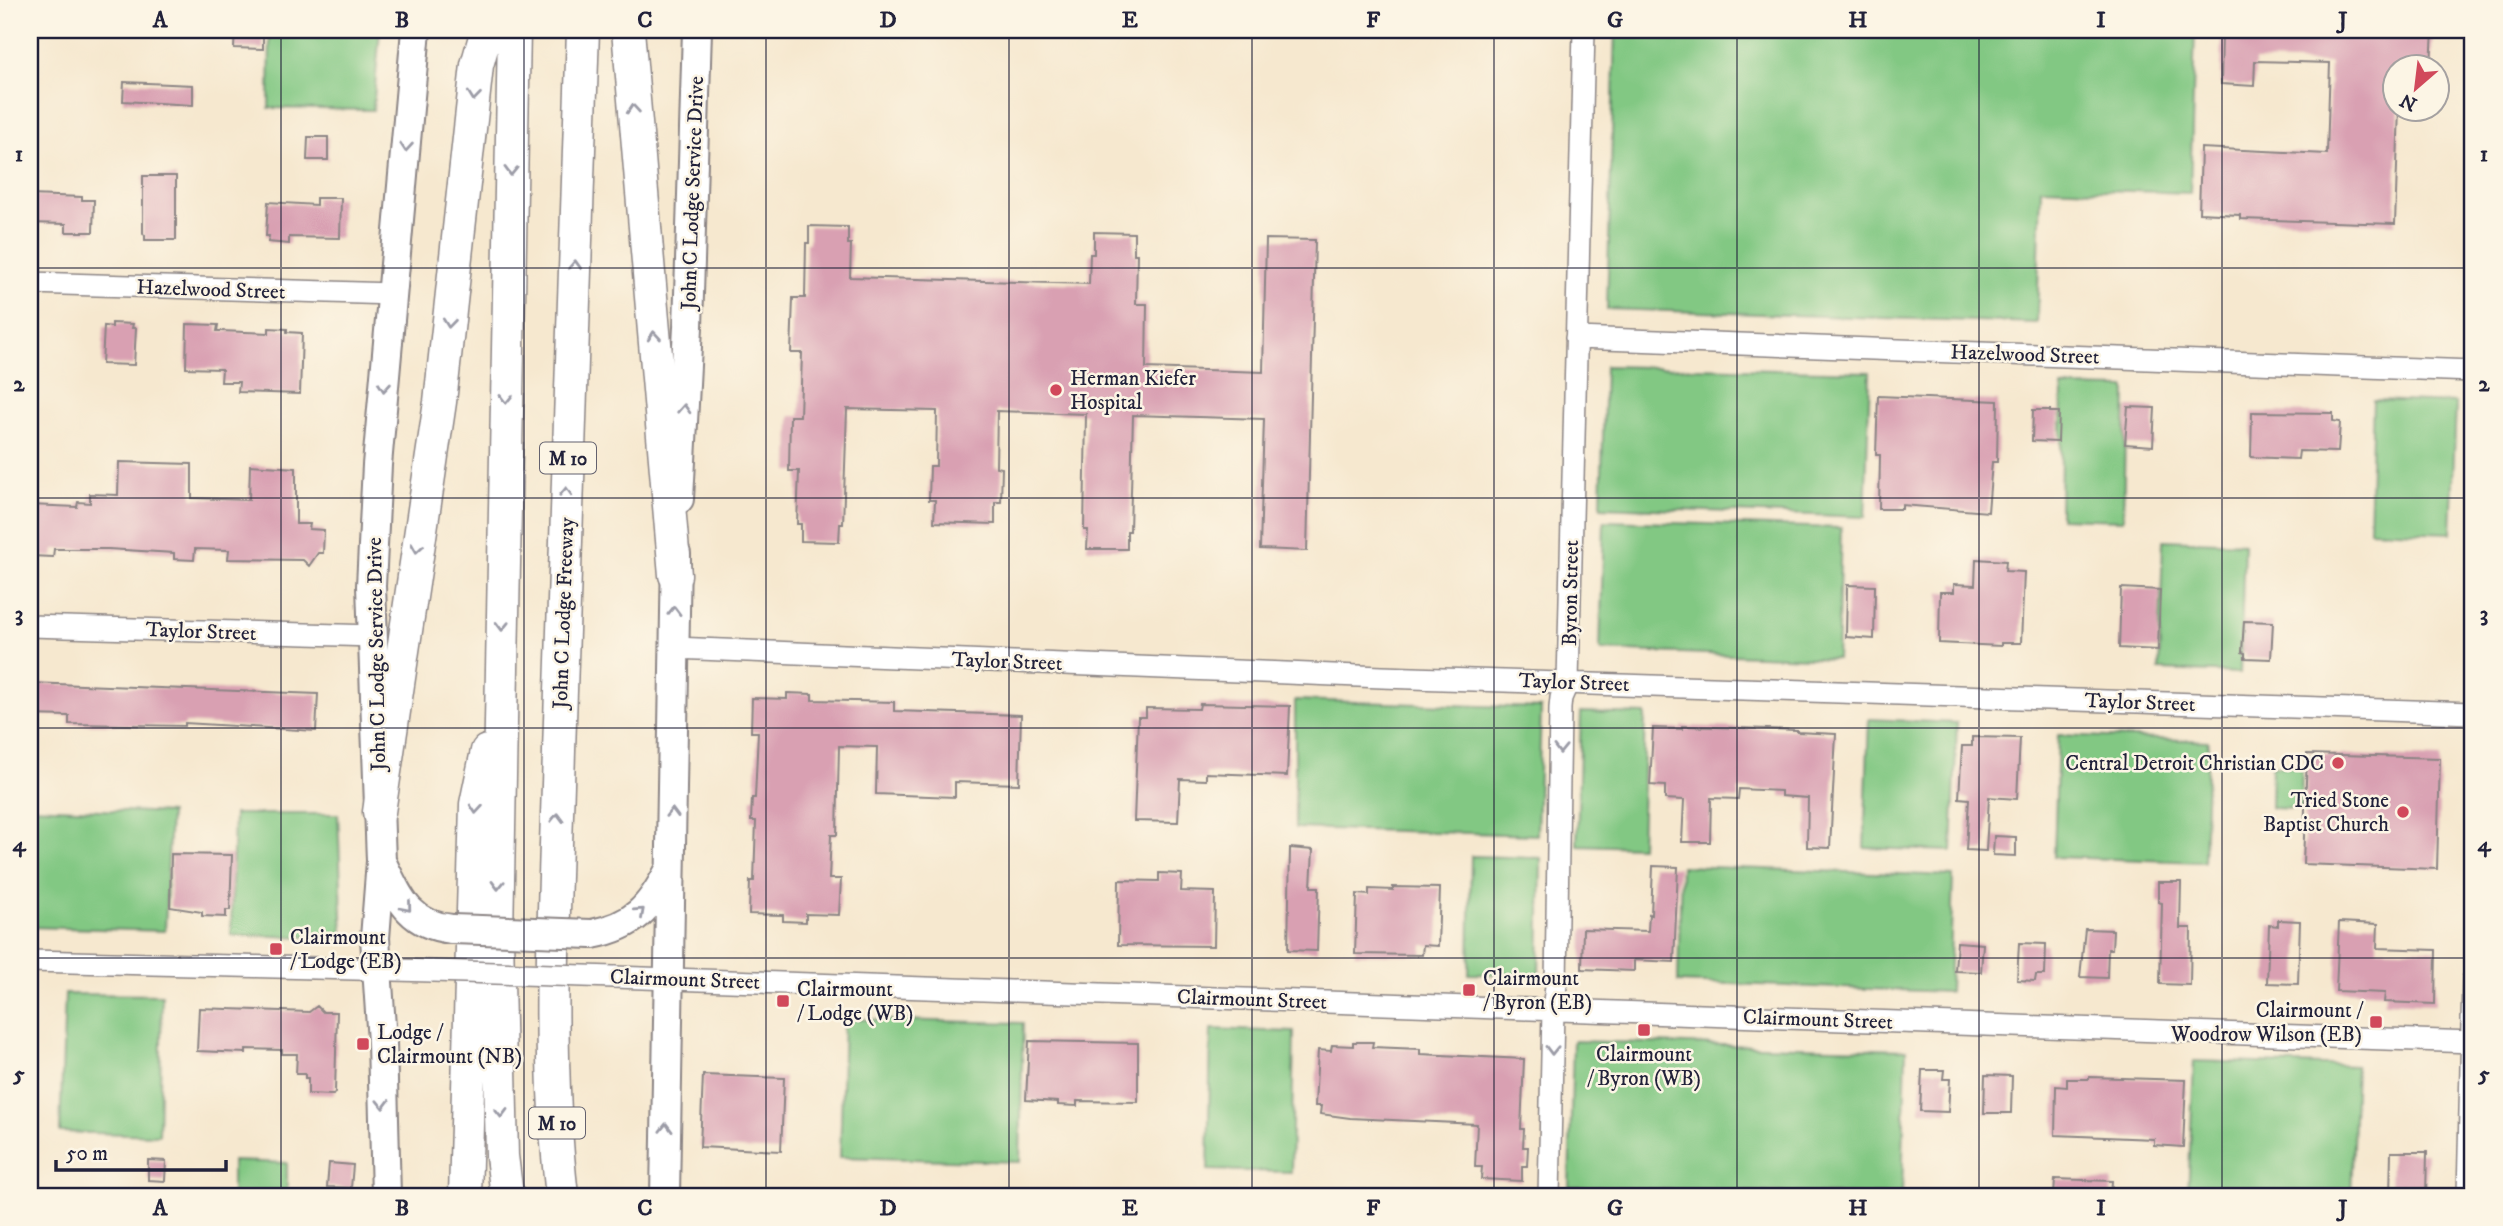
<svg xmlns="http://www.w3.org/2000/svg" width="2503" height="1226" font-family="'IM FELL DW Pica',serif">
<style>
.green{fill:#82c883;stroke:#52755f;stroke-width:2}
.building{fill:#d9a0b2}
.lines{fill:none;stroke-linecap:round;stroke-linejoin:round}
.minor-casing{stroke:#8c8585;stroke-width:24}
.major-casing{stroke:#8c8585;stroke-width:32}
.highway-casing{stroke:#8c8585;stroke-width:35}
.minor{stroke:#fff;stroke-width:21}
.major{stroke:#fff;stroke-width:28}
.highway{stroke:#fff;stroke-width:32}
.minor-bridge-casing{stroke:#8c8585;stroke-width:24;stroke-linecap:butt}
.major-bridge-casing{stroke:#8c8585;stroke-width:32;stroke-linecap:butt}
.minor-bridge{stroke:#fff;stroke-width:21}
.major-bridge{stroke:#fff;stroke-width:28}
.oneway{stroke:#9c9ca7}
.grid{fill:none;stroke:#22223b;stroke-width:2;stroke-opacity:0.55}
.poi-dot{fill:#d1495b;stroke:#fcf5e5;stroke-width:2.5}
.labels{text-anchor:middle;stroke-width:5;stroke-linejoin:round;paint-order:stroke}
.shield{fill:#fcf5e5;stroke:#63616e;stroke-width:2}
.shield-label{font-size:19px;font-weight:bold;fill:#22223b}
.street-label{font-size:21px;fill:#22223b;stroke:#fcf5e5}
.poi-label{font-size:21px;fill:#22223b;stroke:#fcf5e5;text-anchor:start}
.neatline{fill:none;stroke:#22223b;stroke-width:2.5}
.grid-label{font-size:23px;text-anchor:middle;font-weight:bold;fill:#22223b}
</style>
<rect width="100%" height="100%" fill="#fcf5e5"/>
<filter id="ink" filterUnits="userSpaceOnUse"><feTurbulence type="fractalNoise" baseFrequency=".0143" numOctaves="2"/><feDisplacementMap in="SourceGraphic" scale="14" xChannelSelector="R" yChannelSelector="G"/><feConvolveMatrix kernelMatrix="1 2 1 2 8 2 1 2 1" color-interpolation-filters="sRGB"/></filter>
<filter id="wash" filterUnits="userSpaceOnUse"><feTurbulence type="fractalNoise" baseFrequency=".00686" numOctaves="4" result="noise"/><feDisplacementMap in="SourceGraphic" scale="28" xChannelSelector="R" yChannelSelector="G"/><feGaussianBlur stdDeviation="1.57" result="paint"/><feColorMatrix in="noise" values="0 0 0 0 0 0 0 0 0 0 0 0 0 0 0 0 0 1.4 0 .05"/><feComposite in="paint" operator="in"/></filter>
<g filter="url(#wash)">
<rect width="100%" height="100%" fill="#f6e8cf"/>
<!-- green -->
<path class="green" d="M 270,30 L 380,30 L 373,110 L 269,108 Z
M 1615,30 L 2195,30 L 2190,193 L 2041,188 L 2037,323 L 1607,309 Z
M 1605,366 L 1870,372 L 1865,517 L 1601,507 Z
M 2062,387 L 2126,388 L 2123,520 L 2060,518 Z
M 2373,400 L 2456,403 L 2451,533 L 2369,530 Z
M 1604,521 L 1841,528 L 1837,659 L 1600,650 Z
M 2163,540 L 2244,543 L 2240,673 L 2159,670 Z
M 1295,700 L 1541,708 L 1537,835 L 1295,828 Z
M 1581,712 L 1645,714 L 1641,847 L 1577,845 Z
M 1869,719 L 1957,723 L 1952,851 L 1864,848 Z
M 2058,735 L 2208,741 L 2204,862 L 2054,857 Z
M 2272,766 L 2302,767 L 2301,809 L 2271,808 Z
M 30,807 L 170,813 L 165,931 L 30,927 Z
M 234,814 L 338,814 L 343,938 L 231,935 Z
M 1471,856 L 1541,858 L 1539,975 L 1469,974 Z
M 1681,866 L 1953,876 L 1949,992 L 1678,982 Z
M 65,994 L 162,995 L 159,1135 L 60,1132 Z
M 844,1019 L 1023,1023 L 1020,1162 L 840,1157 Z
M 1211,1029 L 1294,1032 L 1291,1172 L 1208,1170 Z
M 1573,1041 L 1906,1050 L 1902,1196 L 1569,1187 Z
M 2194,1061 L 2356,1066 L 2351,1196 L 2188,1196 Z
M 232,1161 L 287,1163 L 287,1196 L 232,1196 Z"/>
<g id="blocks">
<!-- building -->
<path class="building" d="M 235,30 L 263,30 L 263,49 L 234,48 Z
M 2222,30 L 2433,30 L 2431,66 L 2395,66 L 2395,108 L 2399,108 L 2395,224 L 2240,219 L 2240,215 L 2199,213 L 2201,148 L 2327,154 L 2330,63 L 2255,61 L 2254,86 L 2221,84 Z
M 124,82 L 193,85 L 193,105 L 123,101 Z
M 308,137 L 328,137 L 328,160 L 307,160 Z
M 143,176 L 176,176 L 176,240 L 145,240 L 145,235 L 143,234 Z
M 30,195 L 82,197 L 82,200 L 94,200 L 93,232 L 66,232 L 66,224 L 30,223 Z
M 316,198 L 341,198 L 340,238 L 289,237 L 289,244 L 268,242 L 269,236 L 266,236 L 268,202 L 316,205 Z
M 809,226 L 848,227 L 848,244 L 851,244 L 850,277 L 1089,284 L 1090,254 L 1094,254 L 1094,232 L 1134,233 L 1134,254 L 1137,254 L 1136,304 L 1147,304 L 1146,368 L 1263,372 L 1266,239 L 1315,240 L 1307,551 L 1260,549 L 1264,419 L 1133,415 L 1130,531 L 1127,531 L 1127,549 L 1087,549 L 1088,530 L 1084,530 L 1086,414 L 997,411 L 996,467 L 1002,468 L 1001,502 L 995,502 L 995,524 L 934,522 L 935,500 L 929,500 L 930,466 L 936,466 L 937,411 L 847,409 L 843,524 L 840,524 L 839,542 L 801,541 L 801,524 L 797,524 L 799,471 L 789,471 L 790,416 L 800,416 L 802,353 L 791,353 L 793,298 L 805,298 L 806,243 L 809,243 Z
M 112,323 L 133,324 L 132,328 L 136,328 L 134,365 L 102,364 L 104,326 L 112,327 Z
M 187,324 L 218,325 L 217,331 L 220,331 L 269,333 L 269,328 L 287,329 L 287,332 L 302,333 L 300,394 L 238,392 L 239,382 L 221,382 L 222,369 L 186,368 Z
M 1878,396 L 1998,401 L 1997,462 L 1992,462 L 1988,512 L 1902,505 L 1902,509 L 1879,509 L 1880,455 L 1876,455 Z
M 2128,407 L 2155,408 L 2153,446 L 2125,444 Z
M 2033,410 L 2050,410 L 2050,412 L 2059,412 L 2058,442 L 2032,441 Z
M 2252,412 L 2333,413 L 2333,421 L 2340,422 L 2338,452 L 2299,451 L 2298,459 L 2251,457 Z
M 119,462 L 192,464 L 192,498 L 249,500 L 250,465 L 296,468 L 296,524 L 310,524 L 309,529 L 324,530 L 323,553 L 318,553 L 309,566 L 303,560 L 228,559 L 229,550 L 195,549 L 194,560 L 174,559 L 174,553 L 108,549 L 54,549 L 53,557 L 30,556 L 30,505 L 77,507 L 78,502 L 90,503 L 90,494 L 118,495 Z
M 1976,559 L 2006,561 L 2005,571 L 2024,572 L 2021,643 L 2001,643 L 2001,646 L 1939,643 L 1940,592 L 1954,592 L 1954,584 L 1975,585 Z
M 1847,585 L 1875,586 L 1874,639 L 1846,637 Z
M 2121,588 L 2160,590 L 2158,650 L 2119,648 Z
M 2244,621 L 2273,622 L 2271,659 L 2245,658 L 2245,653 L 2242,652 Z
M 30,683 L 318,694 L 316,731 L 185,723 L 185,726 L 69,724 L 69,716 L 30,715 Z
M 787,693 L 812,694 L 812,700 L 894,702 L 894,711 L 1021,715 L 1019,784 L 955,782 L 955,797 L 876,794 L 877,747 L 839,746 L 837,835 L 831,835 L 829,879 L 841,879 L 839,915 L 806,914 L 806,922 L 783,921 L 783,915 L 749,914 L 750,881 L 754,881 L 756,821 L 751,821 L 752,798 L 755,798 L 758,732 L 751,732 L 752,698 L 787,699 Z
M 1200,704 L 1290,706 L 1287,776 L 1206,773 L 1206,780 L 1180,779 L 1178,822 L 1134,821 L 1138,717 L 1146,717 L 1146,708 L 1199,709 Z
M 1682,726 L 1797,730 L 1797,732 L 1836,734 L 1830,848 L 1807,847 L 1808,798 L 1781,796 L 1781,791 L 1739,789 L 1738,799 L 1711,798 L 1710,842 L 1682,842 L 1684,800 L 1665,799 L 1665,786 L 1650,785 L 1653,728 L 1682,729 Z
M 1972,737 L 2020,738 L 2017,799 L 1989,797 L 1986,851 L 1966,850 L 1969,799 L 1959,798 L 1962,746 L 1972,746 Z
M 2307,754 L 2440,758 L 2437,869 L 2303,864 Z
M 1994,836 L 2016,837 L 2016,856 L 1993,855 Z
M 1290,848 L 1313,850 L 1311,887 L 1319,887 L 1317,951 L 1288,950 Z
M 171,854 L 232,855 L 230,910 L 226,910 L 226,917 L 202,916 L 202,912 L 170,907 Z
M 1653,866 L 1678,867 L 1674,962 L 1634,960 L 1634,971 L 1582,969 L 1583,929 L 1648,931 L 1649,914 L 1651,915 Z
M 1159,873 L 1182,874 L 1181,891 L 1215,892 L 1214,946 L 1118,945 L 1119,880 L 1159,881 Z
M 2158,882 L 2181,882 L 2180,928 L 2191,928 L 2190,985 L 2160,984 L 2162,903 L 2158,902 Z
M 1393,887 L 1440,888 L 1438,946 L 1423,945 L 1422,955 L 1355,954 L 1357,894 L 1369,895 L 1369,889 L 1393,890 Z
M 2278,920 L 2300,921 L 2298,984 L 2267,983 L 2269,925 L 2278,926 Z
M 2339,922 L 2378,924 L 2377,948 L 2436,950 L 2435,1004 L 2384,1002 L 2385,993 L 2336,991 Z
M 2085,929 L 2113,930 L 2112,949 L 2108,949 L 2107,978 L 2080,977 Z
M 1957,942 L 1983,944 L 1981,972 L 1955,971 Z
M 2019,943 L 2046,944 L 2045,975 L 2036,975 L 2035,981 L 2017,980 Z
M 317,1006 L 323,1012 L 337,1012 L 335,1092 L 333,1095 L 308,1094 L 308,1078 L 305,1078 L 305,1074 L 296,1074 L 297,1054 L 282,1054 L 282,1050 L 246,1049 L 246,1053 L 197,1051 L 199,1008 L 309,1012 Z
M 1029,1041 L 1138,1043 L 1138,1102 L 1077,1101 L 1077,1106 L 1058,1105 L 1058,1102 L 1026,1100 Z
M 1353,1042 L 1373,1042 L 1372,1047 L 1420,1049 L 1420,1054 L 1524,1059 L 1521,1129 L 1524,1129 L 1523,1147 L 1528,1147 L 1527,1166 L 1522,1166 L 1522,1181 L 1481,1179 L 1482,1167 L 1475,1167 L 1477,1124 L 1350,1118 L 1320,1114 L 1321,1106 L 1315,1106 L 1318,1050 L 1331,1051 L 1332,1045 L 1353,1046 Z
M 1922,1070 L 1944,1070 L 1943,1079 L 1950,1079 L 1948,1112 L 1920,1111 Z
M 703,1075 L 784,1078 L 781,1151 L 700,1147 Z
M 1985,1075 L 2012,1076 L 2011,1113 L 1984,1113 Z
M 2089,1077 L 2186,1080 L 2183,1147 L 2154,1145 L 2154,1139 L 2055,1135 L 2056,1086 L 2067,1087 L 2067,1079 L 2089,1079 Z
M 2391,1152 L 2427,1152 L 2426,1196 L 2390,1196 Z
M 148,1160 L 166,1161 L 165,1181 L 148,1180 Z
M 329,1163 L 353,1165 L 351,1188 L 327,1187 Z
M 2055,1179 L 2112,1181 L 2111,1196 L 2054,1196 Z"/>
</g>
</g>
<g filter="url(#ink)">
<use href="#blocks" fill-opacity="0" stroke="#8c8585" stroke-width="2"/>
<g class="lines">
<!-- minor casing -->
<g class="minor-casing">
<path id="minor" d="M 30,283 L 393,294
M 1576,338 L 2473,371
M 30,626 L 373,636
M 674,648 L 1382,677 L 2473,713
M 30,961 L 433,971
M 614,977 L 2473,1042
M 1549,1196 L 1553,1009 L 1556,986 L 1560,708 L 1561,698 L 1568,682 L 1584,30
M 2468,1196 L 2473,980"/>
</g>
<!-- major casing -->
<g class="major-casing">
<path id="major" d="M 679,499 L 688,327 L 697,30
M 381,861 C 399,897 408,925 452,929
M 592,934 C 634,926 650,908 669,871
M 386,1196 L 382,1042 L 375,938 L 381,861 L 371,586 L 377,465 L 416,30
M 665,1196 L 676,554"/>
</g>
<!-- highway casing -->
<g class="highway-casing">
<path id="highway" d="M 628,30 L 675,575
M 379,812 L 440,402 L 477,65 L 487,30
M 465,1196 L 476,804 L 487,751
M 507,1196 L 502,1156 L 497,935 L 514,30
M 562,1196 C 545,1049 555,899 559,751 C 565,510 574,270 583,30"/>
</g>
<!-- minor -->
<use href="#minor" class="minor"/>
<!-- major -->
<use href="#major" class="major"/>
<!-- highway -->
<use href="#highway" class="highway"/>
<!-- minor-bridge casing -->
<g class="minor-bridge-casing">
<path id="minor-bridge" d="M 433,971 L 614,977"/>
</g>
<!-- major-bridge casing -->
<g class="major-bridge-casing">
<path id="major-bridge" d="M 452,929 L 592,934"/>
</g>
<!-- minor-bridge -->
<use href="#minor-bridge" class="minor-bridge"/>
<!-- major-bridge -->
<use href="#major-bridge" class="major-bridge"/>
</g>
<!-- one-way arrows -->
<defs><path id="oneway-chevron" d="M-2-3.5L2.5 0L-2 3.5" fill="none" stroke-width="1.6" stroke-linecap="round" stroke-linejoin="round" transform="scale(1.75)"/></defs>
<g class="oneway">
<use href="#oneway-chevron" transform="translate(474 96) rotate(96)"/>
<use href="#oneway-chevron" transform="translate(633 109) rotate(-95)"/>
<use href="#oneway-chevron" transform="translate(406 147) rotate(95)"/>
<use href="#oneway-chevron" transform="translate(511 171) rotate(91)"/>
<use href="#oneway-chevron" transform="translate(575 265) rotate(-88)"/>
<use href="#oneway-chevron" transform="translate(449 323) rotate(96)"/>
<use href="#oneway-chevron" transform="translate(654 336) rotate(-95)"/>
<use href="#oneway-chevron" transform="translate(384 387) rotate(95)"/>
<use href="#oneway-chevron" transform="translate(506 399) rotate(91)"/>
<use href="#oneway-chevron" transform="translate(684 409) rotate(-87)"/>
<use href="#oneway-chevron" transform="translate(566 492) rotate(-88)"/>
<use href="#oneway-chevron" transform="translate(417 548) rotate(98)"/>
<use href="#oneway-chevron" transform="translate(674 611) rotate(-89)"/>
<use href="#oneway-chevron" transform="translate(502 626) rotate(91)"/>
<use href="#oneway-chevron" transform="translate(1560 749) rotate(91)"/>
<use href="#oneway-chevron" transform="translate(476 809) rotate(95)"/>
<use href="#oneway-chevron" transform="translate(672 813) rotate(-89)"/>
<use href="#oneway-chevron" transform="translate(557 818) rotate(-89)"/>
<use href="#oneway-chevron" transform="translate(498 885) rotate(91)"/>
<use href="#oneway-chevron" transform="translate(407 907) rotate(50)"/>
<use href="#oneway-chevron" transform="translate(640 912) rotate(-42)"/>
<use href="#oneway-chevron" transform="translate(1552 1050) rotate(91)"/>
<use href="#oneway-chevron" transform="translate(383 1104) rotate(89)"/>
<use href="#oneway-chevron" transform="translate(501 1113) rotate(89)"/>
<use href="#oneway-chevron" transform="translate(666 1128) rotate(-89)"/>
</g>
</g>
<!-- grid -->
<path class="grid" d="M 281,30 L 281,1196M 524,30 L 524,1196M 766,30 L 766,1196M 1009,30 L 1009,1196M 1252,30 L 1252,1196M 1494,30 L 1494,1196M 1737,30 L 1737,1196M 1979,30 L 1979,1196M 2222,30 L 2222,1196M 30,268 L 2473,268M 30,498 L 2473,498M 30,728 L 2473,728M 30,958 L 2473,958"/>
<!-- markers -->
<g class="poi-dot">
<circle cx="1056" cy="390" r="7"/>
<circle cx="2338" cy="763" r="7"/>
<circle cx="2403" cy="812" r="7"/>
<rect x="269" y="942" width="14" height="14" rx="3.5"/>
<rect x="1462" y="983" width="14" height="14" rx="3.5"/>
<rect x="776" y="994" width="14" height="14" rx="3.5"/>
<rect x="2369" y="1015" width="14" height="14" rx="3.5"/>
<rect x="1637" y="1023" width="14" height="14" rx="3.5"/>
<rect x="356" y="1037" width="14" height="14" rx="3.5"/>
</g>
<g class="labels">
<!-- shield labels -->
<g class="shield">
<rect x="540" y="442.5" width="56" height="31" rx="5"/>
<rect x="529" y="1107.5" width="56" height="31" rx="5"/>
</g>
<g class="shield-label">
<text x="568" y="465">M 10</text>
<text x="557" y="1130">M 10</text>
</g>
<!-- street labels -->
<g class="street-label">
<text transform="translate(692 193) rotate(-88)" y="7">John C Lodge Service Drive</text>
<text transform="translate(211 289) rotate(2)" y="7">Hazelwood Street</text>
<text transform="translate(2025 354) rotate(2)" y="7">Hazelwood Street</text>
<text transform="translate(1570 593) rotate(-89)" y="7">Byron Street</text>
<text transform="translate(563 613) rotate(-88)" y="7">John C Lodge Freeway</text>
<text transform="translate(201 631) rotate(2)" y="7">Taylor Street</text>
<text transform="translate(376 654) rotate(-91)" y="7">John C Lodge Service Drive</text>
<text transform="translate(1007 661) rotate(2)" y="7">Taylor Street</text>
<text transform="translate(1574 682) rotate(2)" y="7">Taylor Street</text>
<text transform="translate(2140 702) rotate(2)" y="7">Taylor Street</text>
<text transform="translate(685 979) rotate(2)" y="7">Clairmount Street</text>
<text transform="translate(1252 999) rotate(2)" y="7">Clairmount Street</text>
<text transform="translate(1818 1019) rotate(2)" y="7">Clairmount Street</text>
</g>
<!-- poi labels -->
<g class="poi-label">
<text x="1070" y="385">Herman Kiefer<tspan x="1070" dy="24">Hospital</tspan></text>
<text x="2324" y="770" text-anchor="end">Central Detroit Christian CDC</text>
<text x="2389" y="807" text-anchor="end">Tried Stone<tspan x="2389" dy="24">Baptist Church</tspan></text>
<text x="290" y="944">Clairmount<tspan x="290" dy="24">/ Lodge (EB)</tspan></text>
<text x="1483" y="985">Clairmount<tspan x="1483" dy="24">/ Byron (EB)</tspan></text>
<text x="797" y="996">Clairmount<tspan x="797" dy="24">/ Lodge (WB)</tspan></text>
<text x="2362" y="1017" text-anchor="end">Clairmount /<tspan x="2362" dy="24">Woodrow Wilson (EB)</tspan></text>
<text x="377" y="1039">Lodge /<tspan x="377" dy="24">Clairmount (NB)</tspan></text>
<text x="1644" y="1061" text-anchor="middle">Clairmount<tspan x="1644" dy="24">/ Byron (WB)</tspan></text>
</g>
</g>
<!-- margin -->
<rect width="2503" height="1226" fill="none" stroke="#fcf5e5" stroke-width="77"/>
<!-- north arrow -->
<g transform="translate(2416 88) rotate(208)"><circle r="33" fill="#fcf5e5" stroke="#a5a1a1" stroke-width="2"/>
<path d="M0-5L12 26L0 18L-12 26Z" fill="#d1495b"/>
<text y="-10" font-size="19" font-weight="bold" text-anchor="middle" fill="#22223b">N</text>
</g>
<!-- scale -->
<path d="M56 1160v10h170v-10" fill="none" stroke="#22223b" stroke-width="3.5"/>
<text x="66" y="1160" font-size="21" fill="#22223b" stroke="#fcf5e5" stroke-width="5" paint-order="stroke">50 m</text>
<rect x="38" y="38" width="2426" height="1150" class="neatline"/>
<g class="grid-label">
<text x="160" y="27">A</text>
<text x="402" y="27">B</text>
<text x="645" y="27">C</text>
<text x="888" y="27">D</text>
<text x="1130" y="27">E</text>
<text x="1373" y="27">F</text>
<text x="1615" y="27">G</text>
<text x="1858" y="27">H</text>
<text x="2101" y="27">I</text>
<text x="2343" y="27">J</text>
<text x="19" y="161">1</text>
<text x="2484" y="161">1</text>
<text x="19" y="391">2</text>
<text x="2484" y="391">2</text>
<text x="19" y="621">3</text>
<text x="2484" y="621">3</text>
<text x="19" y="851">4</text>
<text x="2484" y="851">4</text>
<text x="19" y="1081">5</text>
<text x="2484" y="1081">5</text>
<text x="160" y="1215">A</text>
<text x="402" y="1215">B</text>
<text x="645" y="1215">C</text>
<text x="888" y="1215">D</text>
<text x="1130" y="1215">E</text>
<text x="1373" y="1215">F</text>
<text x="1615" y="1215">G</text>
<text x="1858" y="1215">H</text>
<text x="2101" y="1215">I</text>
<text x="2343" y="1215">J</text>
</g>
</svg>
